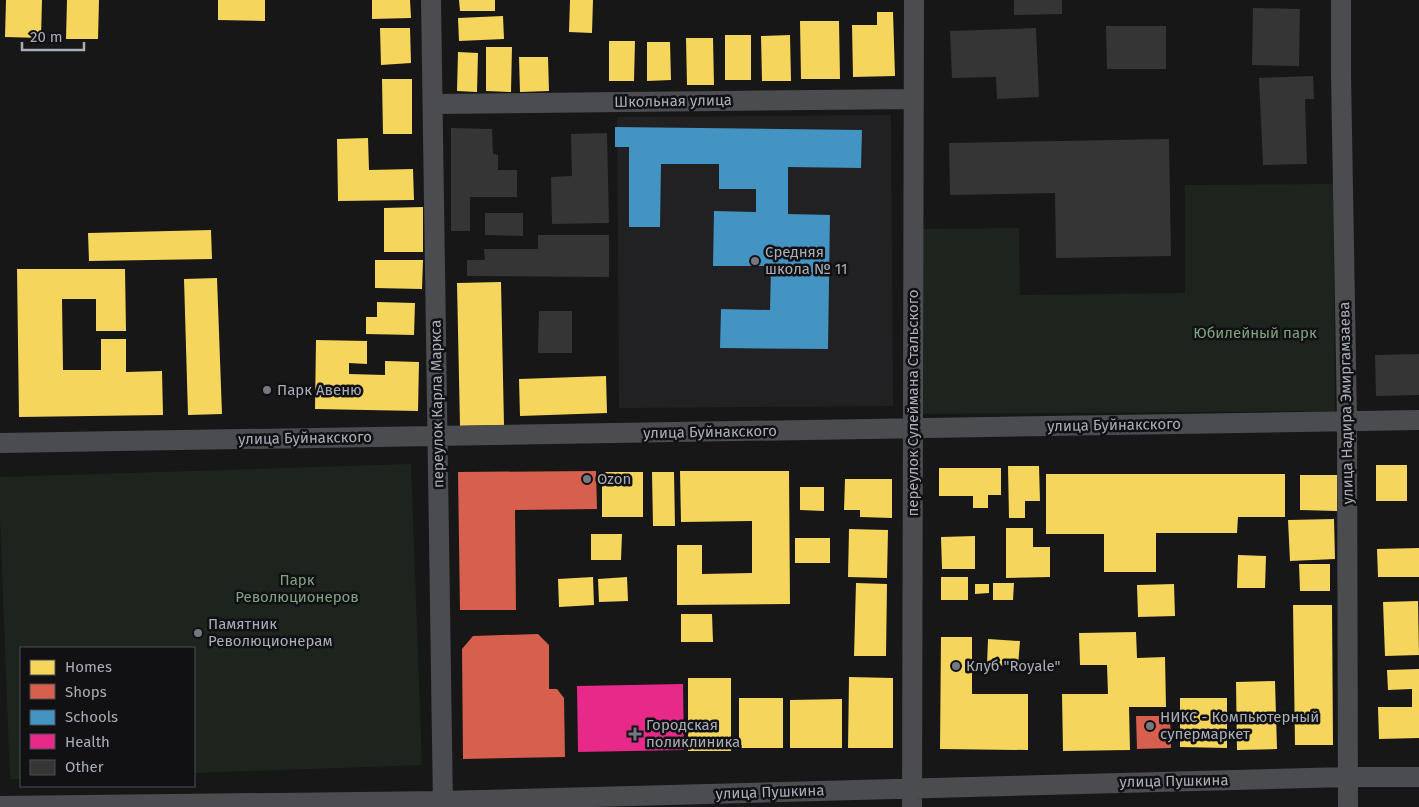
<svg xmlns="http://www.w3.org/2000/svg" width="1419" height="807" font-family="'Fira Sans',sans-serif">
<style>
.built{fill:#212123}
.green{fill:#1d241e}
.homes{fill:#f6d55c}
.shops{fill:#d6604d}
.schools{fill:#4393c3}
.health{fill:#e7298a}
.building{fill:#353536}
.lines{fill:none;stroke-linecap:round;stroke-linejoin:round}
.minor{stroke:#4b4c50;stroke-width:20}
.poi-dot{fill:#757880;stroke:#111113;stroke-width:2}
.labels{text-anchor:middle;stroke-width:5;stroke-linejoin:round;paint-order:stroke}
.street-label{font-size:15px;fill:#a8adb8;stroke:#111113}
.poi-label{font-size:15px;fill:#a8adb8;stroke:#111113;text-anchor:start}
.park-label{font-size:15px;fill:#7fa381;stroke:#111113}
</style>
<rect width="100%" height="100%" fill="#171717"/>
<!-- built -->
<path class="built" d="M 891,115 L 893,406 L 619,408 L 617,117 Z"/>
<!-- green -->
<path class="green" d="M 1333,184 L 1335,411 L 919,414 L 917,229 L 1019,228 L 1020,295 L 1185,293 L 1185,185 Z
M 411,464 L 422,765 L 194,773 L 194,648 L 21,648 L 21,779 L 10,779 L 0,518 L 0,477 Z"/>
<!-- homes -->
<path class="homes" d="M 6,0 L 42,0 L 41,38 L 5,37 Z
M 67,0 L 99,0 L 98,39 L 66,39 Z
M 218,0 L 265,0 L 265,21 L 218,20 Z
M 372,0 L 410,0 L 411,18 L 372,19 Z
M 459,0 L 495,0 L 495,11 L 460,11 Z
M 570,0 L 593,0 L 592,33 L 569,32 Z
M 877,12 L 893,12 L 895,76 L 853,77 L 852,25 L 877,25 Z
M 503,16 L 504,39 L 459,41 L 458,18 Z
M 800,21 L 839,21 L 840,79 L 801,79 Z
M 380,28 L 410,28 L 411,63 L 381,65 Z
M 725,35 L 751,35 L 751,80 L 725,80 Z
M 790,35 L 791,81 L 762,81 L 761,36 Z
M 686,38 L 713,38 L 714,85 L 687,85 Z
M 609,41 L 635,41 L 634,81 L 609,81 Z
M 647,42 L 670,42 L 671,80 L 647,81 Z
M 486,47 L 512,47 L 511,92 L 486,91 Z
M 458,52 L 478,53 L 477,92 L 457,91 Z
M 519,57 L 548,57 L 549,91 L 520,92 Z
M 382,79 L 412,79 L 412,134 L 383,134 Z
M 368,138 L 369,170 L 413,169 L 414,200 L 338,201 L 337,139 Z
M 423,207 L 423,252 L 384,252 L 384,208 Z
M 211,230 L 212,259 L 89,261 L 88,233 Z
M 375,260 L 423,260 L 422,289 L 375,288 Z
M 17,269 L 125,269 L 126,331 L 96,331 L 96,299 L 62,299 L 63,370 L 101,370 L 101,339 L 126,339 L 126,372 L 162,371 L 163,415 L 19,417 Z
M 217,278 L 222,414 L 188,415 L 184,279 Z
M 501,282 L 504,425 L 460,426 L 457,283 Z
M 377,302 L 415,303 L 414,335 L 366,334 L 366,317 L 377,317 Z
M 316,340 L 367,341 L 367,364 L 349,363 L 349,374 L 385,375 L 385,361 L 419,362 L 418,411 L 315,409 Z
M 606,376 L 607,413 L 520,416 L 519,379 Z
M 1376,465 L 1407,465 L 1407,501 L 1376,501 Z
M 1008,466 L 1039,466 L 1040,501 L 1025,501 L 1025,518 L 1009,518 Z
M 939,468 L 1001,468 L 1001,495 L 988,495 L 988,508 L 973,508 L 973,496 L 939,496 Z
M 680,471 L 789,471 L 790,604 L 677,605 L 677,545 L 702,545 L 702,574 L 752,573 L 752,521 L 681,522 Z
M 602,472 L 643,472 L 643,517 L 602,517 Z
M 652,472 L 674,472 L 675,526 L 653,526 Z
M 1046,474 L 1285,474 L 1285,517 L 1238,517 L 1237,533 L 1156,533 L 1156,572 L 1104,572 L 1104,534 L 1046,534 Z
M 1300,475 L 1337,475 L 1337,511 L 1300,510 Z
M 845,479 L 892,479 L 892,518 L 860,517 L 860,510 L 844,510 Z
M 800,487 L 824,487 L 824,511 L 800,510 Z
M 1334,519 L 1335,559 L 1290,561 L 1288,520 Z
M 1006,528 L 1033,528 L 1033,547 L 1050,547 L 1050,577 L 1006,578 Z
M 849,529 L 888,530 L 887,578 L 848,577 Z
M 591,534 L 622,534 L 621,560 L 591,560 Z
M 975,536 L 975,569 L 942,569 L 941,537 Z
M 795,538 L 830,538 L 830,563 L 795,563 Z
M 1419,548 L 1419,577 L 1378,577 L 1377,549 Z
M 1238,555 L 1266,556 L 1265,588 L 1237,588 Z
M 1299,564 L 1330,564 L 1330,591 L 1300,591 Z
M 593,577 L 594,605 L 559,607 L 558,579 Z
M 627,577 L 628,601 L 599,602 L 598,579 Z
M 941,577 L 968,577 L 968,600 L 941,600 Z
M 856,583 L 887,584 L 886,656 L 854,656 Z
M 993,583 L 1014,583 L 1013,600 L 993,600 Z
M 975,584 L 989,584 L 989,593 L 975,594 Z
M 1174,584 L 1175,616 L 1138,617 L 1137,585 Z
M 1418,601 L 1419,655 L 1385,656 L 1383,602 Z
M 1293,605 L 1332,605 L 1333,745 L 1295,745 Z
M 681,614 L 712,614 L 713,642 L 681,642 Z
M 1136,632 L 1137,658 L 1165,657 L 1166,707 L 1129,707 L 1130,750 L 1063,751 L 1062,694 L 1108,694 L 1107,665 L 1080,665 L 1079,633 Z
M 941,637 L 972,637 L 972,694 L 1028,694 L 1028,750 L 940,749 Z
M 988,639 L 1020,641 L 1018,666 L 987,665 Z
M 1419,669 L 1419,738 L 1379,739 L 1378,707 L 1412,707 L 1412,689 L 1388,690 L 1387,670 Z
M 849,677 L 893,678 L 893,748 L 848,748 Z
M 688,678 L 731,678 L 731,751 L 688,751 Z
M 1275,681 L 1277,749 L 1237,750 L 1236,682 Z
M 739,698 L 783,698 L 783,748 L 739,748 Z
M 1180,698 L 1227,698 L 1227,748 L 1180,747 Z
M 842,699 L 842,748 L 790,748 L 790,700 Z"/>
<!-- shops -->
<path class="shops" d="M 596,471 L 597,509 L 515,510 L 516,610 L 460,610 L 458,472 Z
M 538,634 L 549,645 L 549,689 L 557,689 L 564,698 L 565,757 L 463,759 L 462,649 L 473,636 Z
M 1136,716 L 1170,716 L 1171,748 L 1137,749 Z"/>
<!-- schools -->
<path class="schools" d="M 615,127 L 862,130 L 861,168 L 788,167 L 788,214 L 830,215 L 828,349 L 720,348 L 721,309 L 770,310 L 771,266 L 713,266 L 714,211 L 756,212 L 756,189 L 719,189 L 719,164 L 661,164 L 660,227 L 629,227 L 629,147 L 615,147 Z"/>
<!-- health -->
<path class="health" d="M 683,684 L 684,750 L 578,752 L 577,686 Z"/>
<!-- building -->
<path class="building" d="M 1014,0 L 1062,0 L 1062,14 L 1014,15 Z
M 1253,8 L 1300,9 L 1299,66 L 1252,65 Z
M 1106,26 L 1166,26 L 1166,69 L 1107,69 Z
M 1036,28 L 1039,97 L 997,99 L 996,77 L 952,78 L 950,31 Z
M 1313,76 L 1314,99 L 1305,99 L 1307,164 L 1263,165 L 1259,78 Z
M 451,128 L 492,129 L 493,154 L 498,155 L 498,170 L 517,170 L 517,197 L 470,197 L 470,231 L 451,231 Z
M 607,133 L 609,223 L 552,224 L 551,177 L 572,176 L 571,134 Z
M 1169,139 L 1171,256 L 1056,258 L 1055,193 L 950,195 L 949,143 Z
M 485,213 L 523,213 L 523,236 L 485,235 Z
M 538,235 L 609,235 L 609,277 L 467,276 L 467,260 L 485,260 L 484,249 L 538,249 Z
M 539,311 L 572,311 L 572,353 L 538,353 Z
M 1419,354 L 1419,395 L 1376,396 L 1375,355 Z"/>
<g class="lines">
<!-- minor -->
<path class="minor" d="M 431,0 L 443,807
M 1341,0 L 1341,74 L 1347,421 L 1348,807
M 433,104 L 914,99
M 0,443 L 1419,420
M 0,806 L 443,801 L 1348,777 L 1419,777
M 912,807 L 914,0"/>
</g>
<!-- markers -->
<g class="poi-dot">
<circle cx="755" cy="261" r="5"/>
<circle cx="267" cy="390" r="5"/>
<circle cx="587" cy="479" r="5"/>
<circle cx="198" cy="633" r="5"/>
<circle cx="956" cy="666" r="5"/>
<circle cx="1150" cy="726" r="5"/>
<path d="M632.5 726.5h5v5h5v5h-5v5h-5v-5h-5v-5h5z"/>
</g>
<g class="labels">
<!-- street labels -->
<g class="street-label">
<text transform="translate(673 101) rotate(-1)" y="5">Школьная улица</text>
<text transform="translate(913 403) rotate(-90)" y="5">переулок Сулеймана Стальского</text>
<text transform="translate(1346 403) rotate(-91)" y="5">улица Надира Эмиргамзаева</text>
<text transform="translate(437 404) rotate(-91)" y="5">переулок Карла Маркса</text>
<text transform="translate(1114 425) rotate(-1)" y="5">улица Буйнакского</text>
<text transform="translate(710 432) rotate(-1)" y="5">улица Буйнакского</text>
<text transform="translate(305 438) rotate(-1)" y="5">улица Буйнакского</text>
<text transform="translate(1174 781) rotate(-1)" y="5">улица Пушкина</text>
<text transform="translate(770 792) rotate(-2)" y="5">улица Пушкина</text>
</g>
<!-- poi labels -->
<g class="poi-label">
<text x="765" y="257">Средняя<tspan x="765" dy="17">школа № 11</tspan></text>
<text x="277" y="395">Парк Авеню</text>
<text x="597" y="484">Ozon</text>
<text x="208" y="629">Памятник<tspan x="208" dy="17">Революционерам</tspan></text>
<text x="966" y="671">Клуб "Royale"</text>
<text x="1160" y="722">НИКС - Компьютерный<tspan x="1160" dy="17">супермаркет</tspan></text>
<text x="646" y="730">Городская<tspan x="646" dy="17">поликлиника</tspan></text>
</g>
<!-- park labels -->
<g class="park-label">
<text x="1255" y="338">Юбилейный парк</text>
<text x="297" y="585">Парк<tspan x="297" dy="17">Революционеров</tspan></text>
</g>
</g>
<!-- legend -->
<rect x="20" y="647" width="175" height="140" fill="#111113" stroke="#4d4f55"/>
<rect x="30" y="660" width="25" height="15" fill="#f6d55c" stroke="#4d4f55"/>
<text x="65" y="672" font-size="15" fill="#a8adb8">Homes</text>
<rect x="30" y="684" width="25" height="15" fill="#d6604d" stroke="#4d4f55"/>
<text x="65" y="697" font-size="15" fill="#a8adb8">Shops</text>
<rect x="30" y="710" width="25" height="15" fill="#4393c3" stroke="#4d4f55"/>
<text x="65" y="722" font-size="15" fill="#a8adb8">Schools</text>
<rect x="30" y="734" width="25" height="15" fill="#e7298a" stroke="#4d4f55"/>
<text x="65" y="747" font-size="15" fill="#a8adb8">Health</text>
<rect x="30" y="760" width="25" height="15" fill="#353536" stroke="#4d4f55"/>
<text x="65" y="772" font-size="15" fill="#a8adb8">Other</text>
<!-- scale -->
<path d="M22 42v8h62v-8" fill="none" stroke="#a8adb8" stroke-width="2.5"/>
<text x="30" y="42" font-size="15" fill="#a8adb8" stroke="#111113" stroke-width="4" paint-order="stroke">20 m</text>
</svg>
